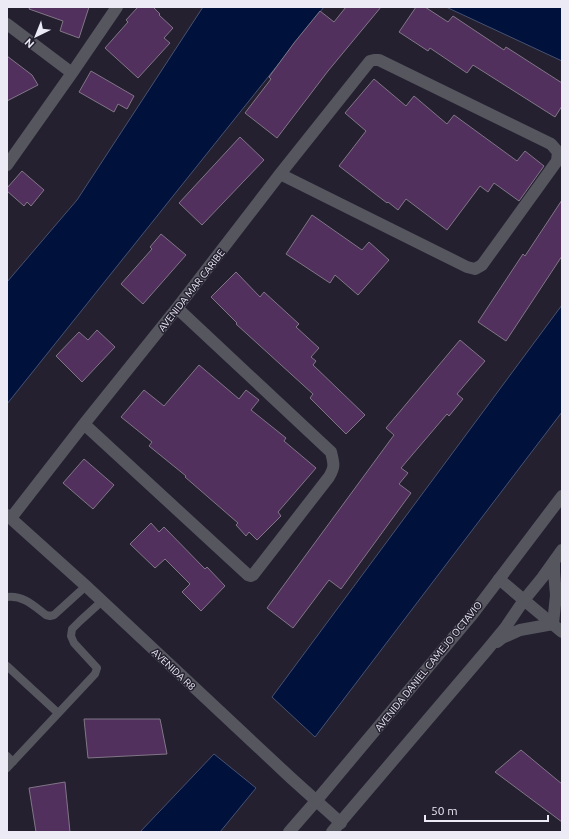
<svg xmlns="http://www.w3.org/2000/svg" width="569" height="839" font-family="Ubuntu,sans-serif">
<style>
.water{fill:#00113b;stroke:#475272}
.building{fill:#51305e;stroke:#817686}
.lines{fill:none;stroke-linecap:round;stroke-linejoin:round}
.service{stroke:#55565e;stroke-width:8}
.minor{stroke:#55565e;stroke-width:12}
.tertiary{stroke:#55565e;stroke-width:12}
.labels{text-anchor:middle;stroke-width:3;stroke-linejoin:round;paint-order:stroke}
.street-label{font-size:10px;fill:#eceaf4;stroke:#242030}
</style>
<rect width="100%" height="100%" fill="#242030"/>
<!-- water -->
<path class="water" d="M 203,7 L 324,7 L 7,404 L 7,282 L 77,200 Z
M 446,7 L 562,7 L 562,61 Z
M 562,305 L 562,412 L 315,737 L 272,697 Z
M 214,754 L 256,788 L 220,832 L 140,832 Z"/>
<!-- building -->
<path class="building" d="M 30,7 L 89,7 L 79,38 L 60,31 L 63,21 L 29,9 Z
M 138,7 L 153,7 L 160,14 L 159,15 L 173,28 L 164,38 L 170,43 L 138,78 L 105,48 L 128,22 L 126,20 Z
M 346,7 L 381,7 L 328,71 L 277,138 L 245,113 L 271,79 L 269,77 L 294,43 L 320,11 L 334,22 Z
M 416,7 L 425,7 L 448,22 L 453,16 L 504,50 L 506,47 L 562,83 L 562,106 L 555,117 L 473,65 L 467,73 L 430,48 L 428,51 L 399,32 Z
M 7,56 L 32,75 L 38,85 L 7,101 Z
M 91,71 L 134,96 L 127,109 L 118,104 L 114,112 L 79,92 Z
M 374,79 L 406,106 L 414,96 L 447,124 L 454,115 L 517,161 L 525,151 L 544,166 L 519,201 L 494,183 L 488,192 L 480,186 L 447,230 L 406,199 L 398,210 L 388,202 L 387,203 L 339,166 L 366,131 L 345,113 Z
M 240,137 L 264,160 L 202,225 L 179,203 Z
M 22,171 L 44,190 L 31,206 L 27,202 L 24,206 L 7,191 L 7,188 Z
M 562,200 L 562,256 L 506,341 L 478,322 L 523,254 L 525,256 Z
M 312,215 L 362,250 L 369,242 L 389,260 L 358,295 L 335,275 L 330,283 L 286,254 Z
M 161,234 L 186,255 L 143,304 L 121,284 L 152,249 L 150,247 Z
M 236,272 L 260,297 L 264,292 L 299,324 L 296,327 L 319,348 L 311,357 L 316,361 L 313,365 L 365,415 L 346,434 L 310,398 L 313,394 L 236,324 L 237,323 L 211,297 Z
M 97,330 L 115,347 L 82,382 L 56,356 L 79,332 L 88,340 Z
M 460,340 L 485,361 L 457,394 L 463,399 L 449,416 L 447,414 L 401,468 L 408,473 L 399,484 L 411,493 L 341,589 L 329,580 L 293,628 L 267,608 L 394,435 L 386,428 Z
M 199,365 L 239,399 L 246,390 L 259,400 L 251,410 L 286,438 L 284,441 L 316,468 L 278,512 L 281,516 L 257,540 L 249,532 L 246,536 L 236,525 L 238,523 L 185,477 L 186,476 L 149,446 L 152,442 L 121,417 L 144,390 L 164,406 Z
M 84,459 L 114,485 L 93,509 L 63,483 Z
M 151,523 L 159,532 L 164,527 L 205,569 L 207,567 L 225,586 L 201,611 L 182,592 L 190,584 L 165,559 L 155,568 L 130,544 Z
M 84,719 L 160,719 L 167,754 L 88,758 Z
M 521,750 L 562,784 L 562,822 L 495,772 Z
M 65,782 L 70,832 L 36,832 L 29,788 Z"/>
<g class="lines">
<!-- service -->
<path class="service" d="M 7,597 C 23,595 34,606 46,615 L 50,616 L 54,615 L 86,586
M 7,666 L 58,713
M 7,756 L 13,762
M 7,768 L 95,674 L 97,668 L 74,643 L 71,636 L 72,629 L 80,621 L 102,601"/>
<!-- minor -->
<path class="minor" d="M 7,24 L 72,73
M 7,165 L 72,73 L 117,7
M 84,424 L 248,575 L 251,576 L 253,575 L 329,477 C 335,467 334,464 331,452 L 177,308
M 7,515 L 86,586 L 291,778 L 341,823
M 11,518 L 84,424 L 177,308 L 280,174 L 370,61 L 374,60 L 379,60 L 551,144 L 558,152 L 557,161 L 482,265 L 475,269 L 467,267 L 280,174
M 499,579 L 562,632"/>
<!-- tertiary -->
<path class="tertiary" d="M 497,642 L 502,638 L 520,630 L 553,624 L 556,595 L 554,572 L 554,561
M 289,832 L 316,801 L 472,615 L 562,496
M 332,832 L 487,650 L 505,628 L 524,600 L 542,578 L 562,550"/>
</g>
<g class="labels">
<!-- street labels -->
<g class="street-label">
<text transform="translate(191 290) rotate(-52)" y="4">AVENIDA MAR CARIBE</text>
<text transform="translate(428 666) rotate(-51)" y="4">AVENIDA DANIEL CAMEJO OCTAVIO</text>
<text transform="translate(174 669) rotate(43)" y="4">AVENIDA R8</text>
</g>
</g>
<!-- border -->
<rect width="569" height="839" fill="none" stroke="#eceaf4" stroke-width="16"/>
<!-- north arrow -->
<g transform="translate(36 36) rotate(223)" stroke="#242030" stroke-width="3" paint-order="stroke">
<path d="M0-3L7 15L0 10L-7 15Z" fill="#eceaf4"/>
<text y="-6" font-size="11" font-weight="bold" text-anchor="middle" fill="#eceaf4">N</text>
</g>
<!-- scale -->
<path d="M425 815v6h123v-6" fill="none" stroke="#eceaf4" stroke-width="2"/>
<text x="431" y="815" font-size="12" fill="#eceaf4" stroke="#242030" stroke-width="3" paint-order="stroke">50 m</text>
</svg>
